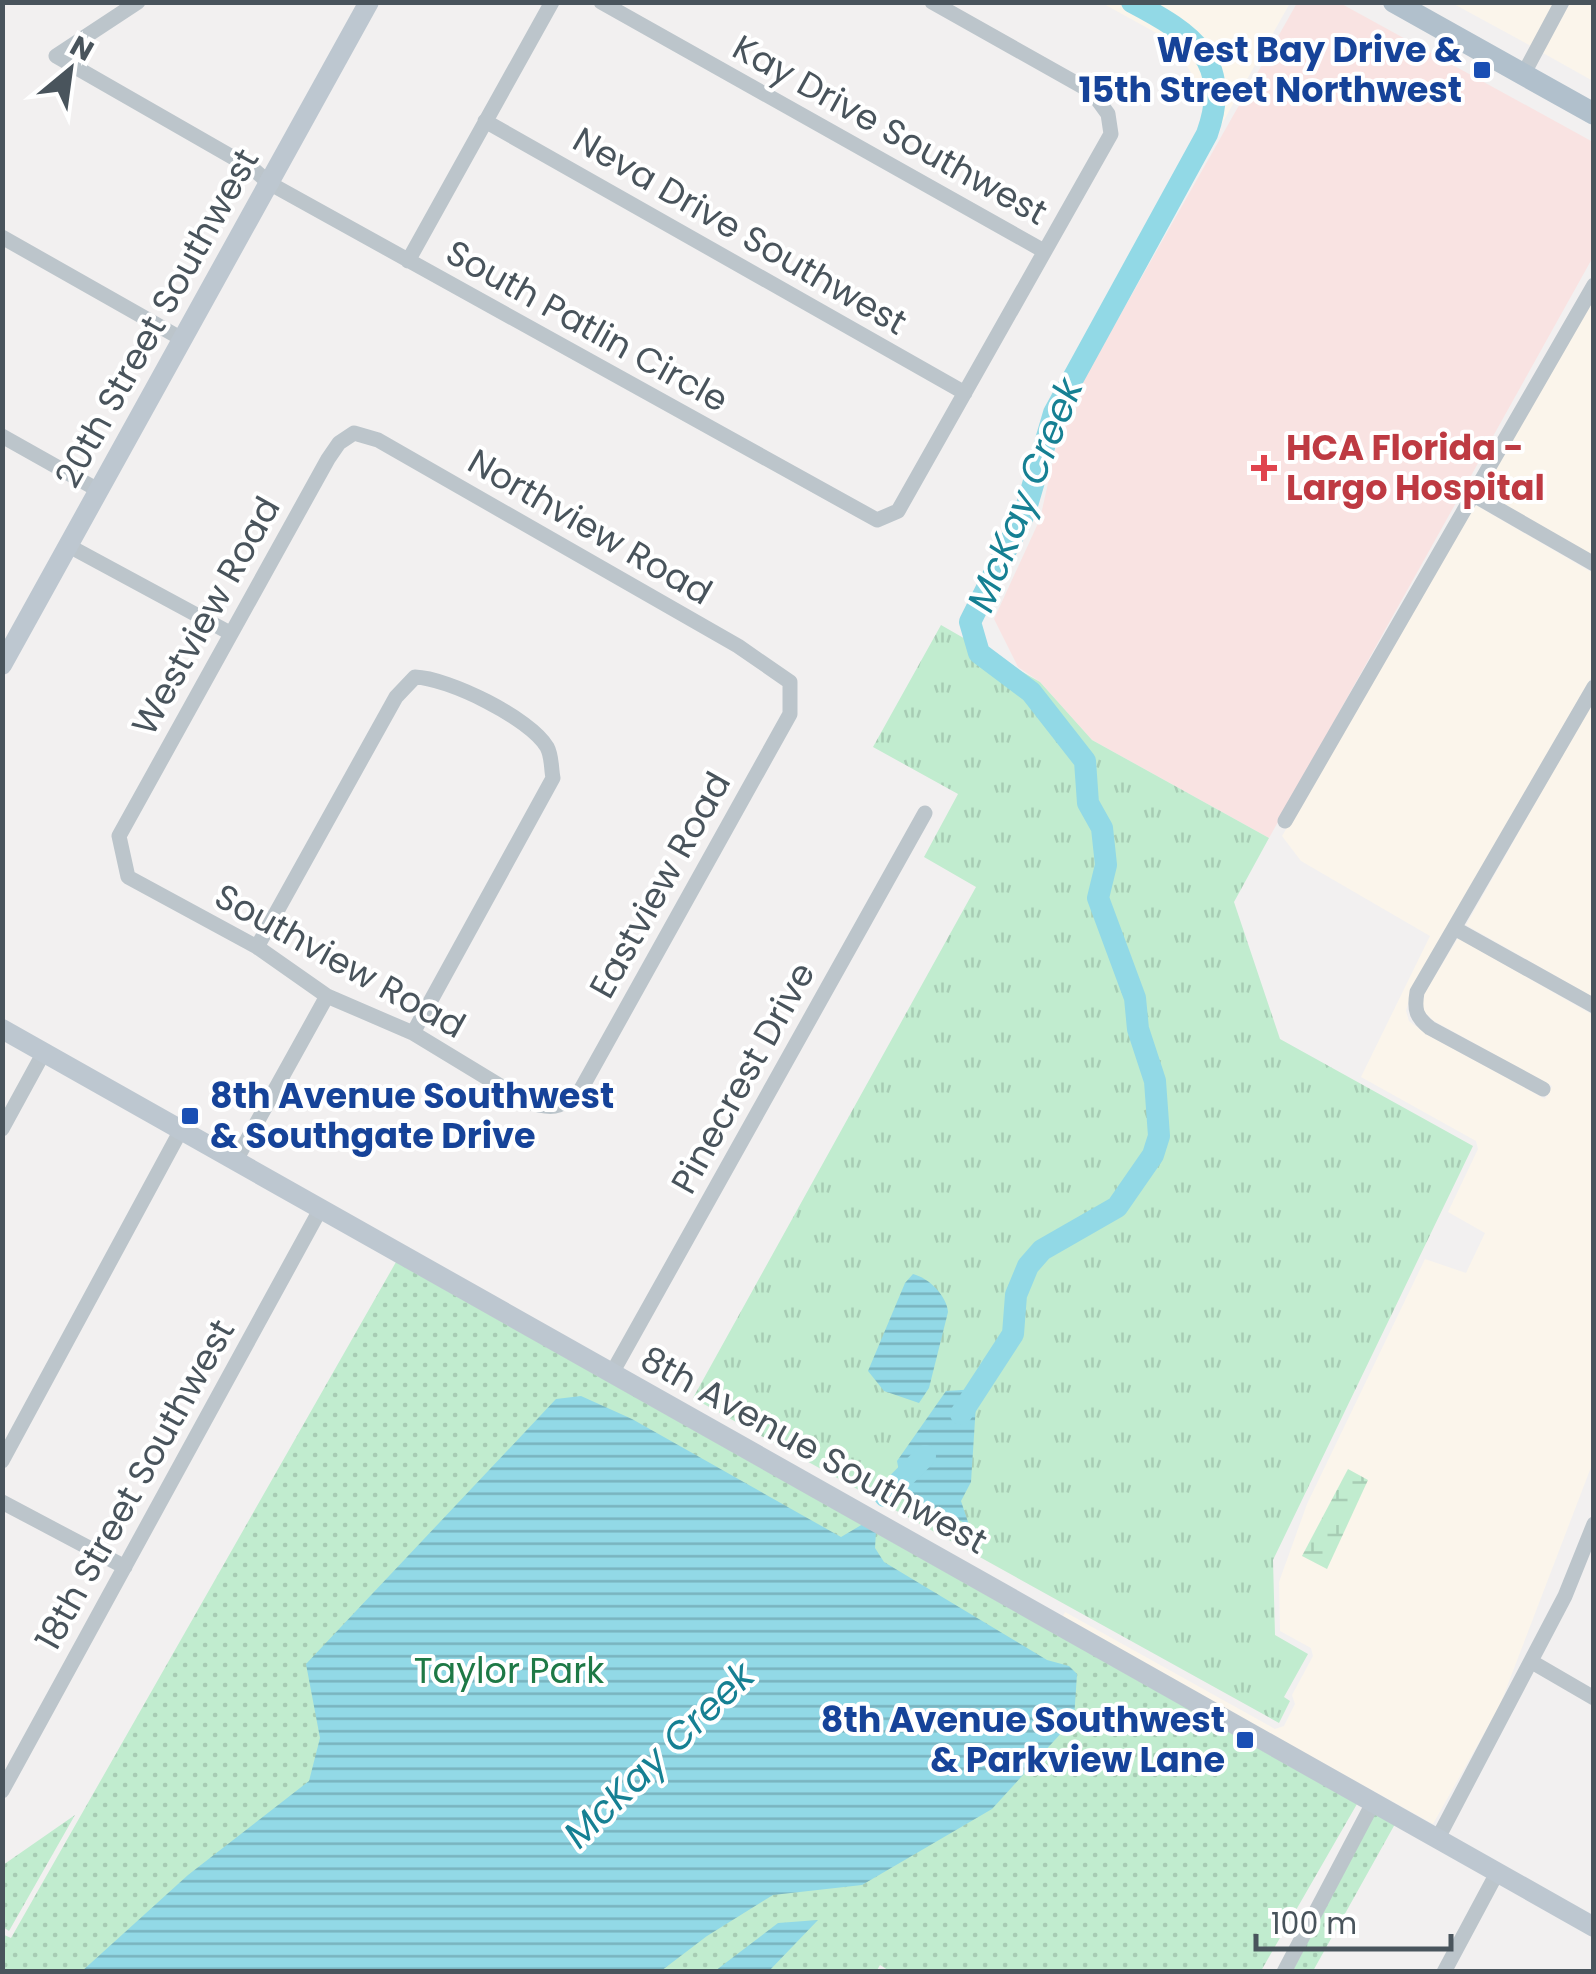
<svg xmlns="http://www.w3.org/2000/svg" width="1596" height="1974" font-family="Poppins,sans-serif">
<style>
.commercial{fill:#fbf5eb}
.medical{fill:#f9e3e2}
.grass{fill:url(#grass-tufts)}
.wetland{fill:url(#wetland-marsh)}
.park{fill:url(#park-dots)}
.water{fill:url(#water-rules)}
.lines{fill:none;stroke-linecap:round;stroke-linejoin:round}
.river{stroke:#92d9e6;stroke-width:22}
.street{stroke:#bcc5cb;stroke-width:15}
.secondary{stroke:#bdc7d0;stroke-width:20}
.primary{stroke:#b1c0cc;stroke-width:22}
.transit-dot{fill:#1a4fb4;stroke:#fff;stroke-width:4}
.health-dot{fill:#e0444e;stroke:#fff;stroke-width:4}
.labels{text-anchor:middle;stroke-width:8;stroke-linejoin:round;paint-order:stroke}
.transit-label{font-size:35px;font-weight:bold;fill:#164399;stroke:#fff;text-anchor:end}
.street-label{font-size:35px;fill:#49545c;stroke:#fff}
.health-label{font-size:35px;font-weight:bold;fill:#be3a42;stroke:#fff;text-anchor:start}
.park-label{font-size:35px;fill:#1e7946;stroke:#fff}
.water-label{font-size:38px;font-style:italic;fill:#168093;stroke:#fff}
</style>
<defs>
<pattern id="grass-tufts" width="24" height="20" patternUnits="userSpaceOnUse" patternTransform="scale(2.5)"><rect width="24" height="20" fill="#c1eccf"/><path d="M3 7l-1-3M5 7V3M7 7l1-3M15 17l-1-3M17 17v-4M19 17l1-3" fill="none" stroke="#a7ccb4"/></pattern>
<pattern id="wetland-marsh" width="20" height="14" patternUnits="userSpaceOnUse" patternTransform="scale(2.5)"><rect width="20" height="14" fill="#c1eccf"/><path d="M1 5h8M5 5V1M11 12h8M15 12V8" fill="none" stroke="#a7ccb4"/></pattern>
<pattern id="park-dots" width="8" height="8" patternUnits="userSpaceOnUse" patternTransform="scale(2.5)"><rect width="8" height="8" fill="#c1eccf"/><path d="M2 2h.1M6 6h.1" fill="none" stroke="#a7ccb4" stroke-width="1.8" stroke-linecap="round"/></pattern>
<pattern id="water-rules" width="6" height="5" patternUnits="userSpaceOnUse" patternTransform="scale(2.5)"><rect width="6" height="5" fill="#92d9e6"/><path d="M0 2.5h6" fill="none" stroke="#79b3be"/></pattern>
</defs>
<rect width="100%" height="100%" fill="#f2f0f0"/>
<!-- commercial -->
<path class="commercial" d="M 1102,3 L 1290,3 L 1153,246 L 1209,101 L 1171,41 Z
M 1452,3 L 1554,3 L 1531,46 Z
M 1570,3 L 1593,3 L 1593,81 L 1543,53 Z
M 1593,298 L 1593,556 L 1482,491 Z
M 1474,504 L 1593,573 L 1593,674 L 1412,989 L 1406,1011 L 1409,1021 L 1426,1034 L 1545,1099 L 1552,1086 L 1434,1021 L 1422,1010 L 1424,994 L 1458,938 L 1593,1015 L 1593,1462 L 1500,1705 L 1433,1824 L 1062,1618 L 1065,1612 L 1275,1729 L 1284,1726 L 1295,1704 L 1292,1695 L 1313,1656 L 1311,1648 L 1280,1631 L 1279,1582 L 1307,1504 L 1425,1259 L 1466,1273 L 1485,1233 L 1448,1212 L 1478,1149 L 1476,1141 L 1361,1077 L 1430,936 L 1301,861 L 1282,836 Z
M 1593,701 L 1593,997 L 1466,925 Z"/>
<!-- medical -->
<path class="medical" d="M 1297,3 L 1340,3 L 1593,142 L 1593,257 L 1269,838 L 1092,740 L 1040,682 L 1018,667 L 994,619 L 1040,519 L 1063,416 Z"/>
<!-- grass -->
<path class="grass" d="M 941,625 L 1040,682 L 1092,740 L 1269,838 L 1234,902 L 1280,1039 L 1473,1146 L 1273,1560 L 1275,1635 L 1308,1654 L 1284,1697 L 1290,1701 L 1279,1723 L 693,1398 L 976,887 L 924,857 L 958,794 L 873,747 Z"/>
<!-- wetland -->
<path class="wetland" d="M 1348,1469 L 1368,1480 L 1327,1569 L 1302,1556 Z"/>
<!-- park -->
<path class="park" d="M 396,1262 L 1357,1804 L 1261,1971 L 891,1972 L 880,1965 L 876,1972 L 3,1972 L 2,1934 L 11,1938 Z
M 1375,1813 L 1395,1824 L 1313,1971 L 1292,1972 Z
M 75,1815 L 9,1931 L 3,1927 L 3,1865 Z"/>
<!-- water -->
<path class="water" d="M 913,1274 C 929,1278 947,1296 948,1312 L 929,1388 L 919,1403 L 884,1391 L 868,1371 L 905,1283 Z
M 977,1389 L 971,1482 L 961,1501 L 969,1525 L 903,1493 L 897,1461 L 946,1391 Z
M 581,1396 L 632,1419 L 841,1537 L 863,1524 L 876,1531 L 875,1548 L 884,1562 L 1047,1660 L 1069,1666 L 1077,1674 L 1074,1719 L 992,1809 L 862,1885 L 773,1895 L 707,1936 L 661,1971 L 81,1972 L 188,1875 L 309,1781 L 320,1738 L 306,1664 L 556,1399 Z
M 818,1920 L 769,1971 L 715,1971 L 778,1923 Z"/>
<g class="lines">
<!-- river -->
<path class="river" d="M 961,1414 L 1013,1334 L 1016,1295 L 1028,1266 L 1042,1250 L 1117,1207 L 1153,1155 L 1159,1136 L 1155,1081 L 1138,1029 L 1135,998 L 1098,898 L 1106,865 L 1102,828 L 1088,803 L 1085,761 L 1031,692 L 979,653 L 970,622 L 1025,512 L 1054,413 L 1207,134 C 1233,61 1193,34 1132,2
M 885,1496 L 925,1456"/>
<!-- street -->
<path class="street" d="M 138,2 L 56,56 L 253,169 L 269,183 L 877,520 L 898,511 L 1111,134 L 1108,114 L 1092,92 L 932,2
M 601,2 L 1044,251
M 1523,75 L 1562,2
M 485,121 L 965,393
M 2,237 L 182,339
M 408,261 L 552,2
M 354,433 L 378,440 L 738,646 L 790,682 L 790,714 L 580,1091 C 560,1109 551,1110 525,1101 L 413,1033 L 327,996 L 257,947 L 128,877 L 119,836 L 328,459 L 339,443 Z
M 2,436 L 98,490
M 1472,494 L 1594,564
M 69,546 L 230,633
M 1285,821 L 1594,285
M 1456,929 L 1594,1006
M 257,947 L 396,697 L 415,677 C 448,678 530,718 547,747 C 552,756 551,768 553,778 L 413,1033
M 1543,1089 L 1430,1028 C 1416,1017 1414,1010 1417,992 L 1594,687
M 2,1129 L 44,1052
M 236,1160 L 327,996
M 612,1373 L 925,813
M 2,1461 L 181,1130
M 2,1502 L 125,1567
M 1532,1662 L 1594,1698
M 2,1791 L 321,1208
M 1438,1838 L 1565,1596 L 1594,1524
M 1284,1972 L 1373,1803
M 1444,1972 L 1497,1873"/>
<!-- secondary -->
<path class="secondary" d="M 2,665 L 369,2
M 2,1029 L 1594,1927"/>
<!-- primary -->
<path class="primary" d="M 1394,2 L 1594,114"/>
</g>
<!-- markers -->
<g class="transit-dot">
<rect x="1472" y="60" width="20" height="20" rx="5"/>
<rect x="180" y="1106" width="20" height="20" rx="5"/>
<rect x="1235" y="1730" width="20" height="20" rx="5"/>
</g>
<path class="health-dot" d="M1259 453h10v10h10v10h-10v10h-10v-10h-10v-10h10z"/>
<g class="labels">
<!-- transit labels -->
<g class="transit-label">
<text x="1462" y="62">West Bay Drive &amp;<tspan x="1462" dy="40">15th Street Northwest</tspan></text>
<text x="210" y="1108" text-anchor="start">8th Avenue Southwest<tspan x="210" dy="40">&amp; Southgate Drive</tspan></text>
<text x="1225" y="1732">8th Avenue Southwest<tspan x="1225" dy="40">&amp; Parkview Lane</tspan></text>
</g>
<!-- street labels -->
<g class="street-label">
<text transform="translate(890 130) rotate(29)" y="12">Kay Drive Southwest</text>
<text transform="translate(740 231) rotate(30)" y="12">Neva Drive Southwest</text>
<text transform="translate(157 318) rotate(-61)" y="12">20th Street Southwest</text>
<text transform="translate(587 326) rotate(29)" y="12">South Patlin Circle</text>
<text transform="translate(590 527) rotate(30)" y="12">Northview Road</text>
<text transform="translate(206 616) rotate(-61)" y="12">Westview Road</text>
<text transform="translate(660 885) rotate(-61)" y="12">Eastview Road</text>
<text transform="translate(340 961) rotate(29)" y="12">Southview Road</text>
<text transform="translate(743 1078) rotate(-61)" y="12">Pinecrest Drive</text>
<text transform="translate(814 1450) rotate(29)" y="12">8th Avenue Southwest</text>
<text transform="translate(135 1485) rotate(-61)" y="12">18th Street Southwest</text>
</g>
<!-- health labels -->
<g class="health-label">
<text x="1286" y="460">HCA Florida -<tspan x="1286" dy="40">Largo Hospital</tspan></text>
</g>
<!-- park labels -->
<g class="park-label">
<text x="509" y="1683">Taylor Park</text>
</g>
<!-- water labels -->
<g class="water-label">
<text transform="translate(1025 495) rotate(-68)" y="13">McKay Creek</text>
<text transform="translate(659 1755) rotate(-44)" y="13">McKay Creek</text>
</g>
</g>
<!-- border -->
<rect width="1596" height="1974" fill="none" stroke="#49545c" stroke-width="10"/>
<!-- north arrow -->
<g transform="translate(70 70) rotate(29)" stroke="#ffffff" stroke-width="8" paint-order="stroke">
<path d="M0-8L18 38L0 25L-18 38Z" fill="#49545c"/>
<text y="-15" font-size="28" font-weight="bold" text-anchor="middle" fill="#49545c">N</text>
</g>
<!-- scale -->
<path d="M1256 1934v15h195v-15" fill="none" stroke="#49545c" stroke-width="5"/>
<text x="1271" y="1934" font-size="30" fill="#49545c" stroke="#ffffff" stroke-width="8" paint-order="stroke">100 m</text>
</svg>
